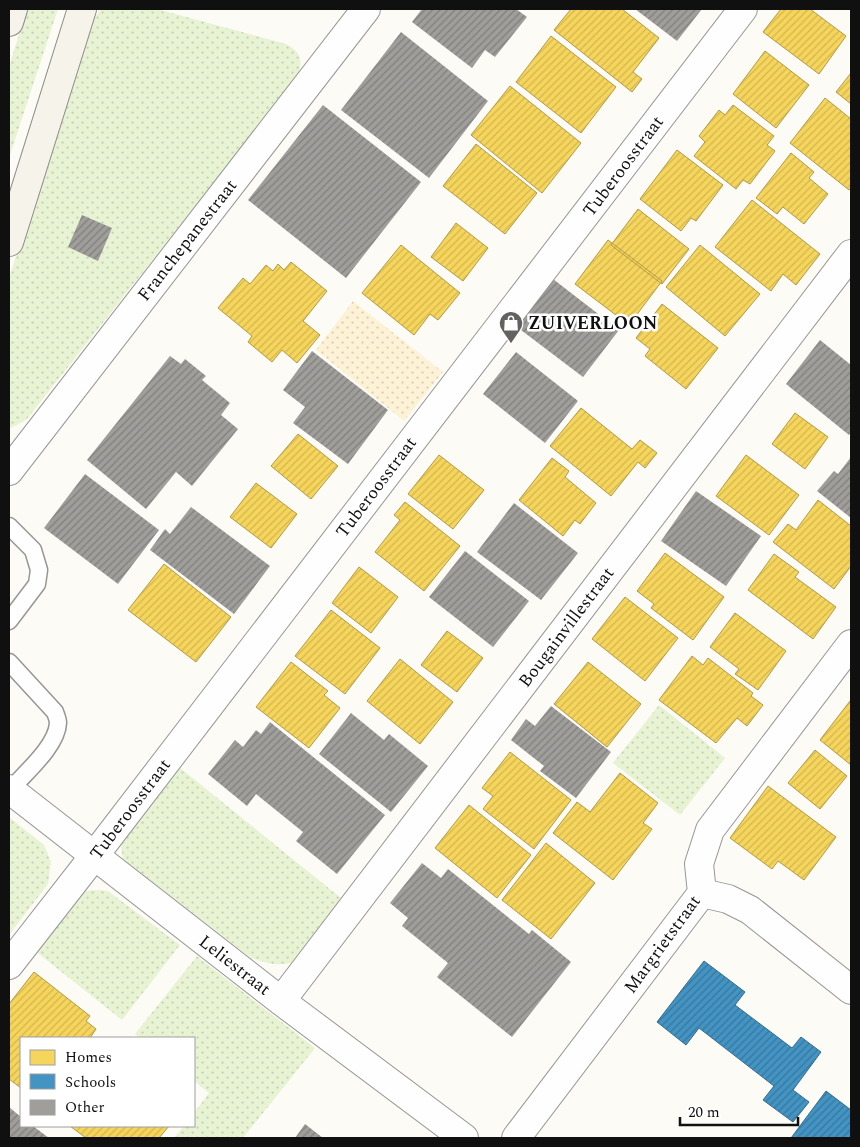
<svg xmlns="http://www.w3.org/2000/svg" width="860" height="1147" font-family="Spectral,serif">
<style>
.grass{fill:url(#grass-dots)}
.sand{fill:url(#sand-dots)}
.homes{fill:url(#homes-hatch);stroke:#b19a45}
.schools{fill:url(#schools-hatch);stroke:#346c8d}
.building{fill:url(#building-hatch)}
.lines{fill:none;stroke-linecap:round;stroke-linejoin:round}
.lane-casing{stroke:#969694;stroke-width:19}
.street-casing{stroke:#969694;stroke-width:30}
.secondary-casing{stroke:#8d8c8a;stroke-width:30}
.lane{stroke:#fffefe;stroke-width:16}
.street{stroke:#fffefe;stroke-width:28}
.secondary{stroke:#f6f3eb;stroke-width:28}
.labels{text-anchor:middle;stroke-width:5;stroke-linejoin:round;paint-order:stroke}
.street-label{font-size:18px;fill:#101010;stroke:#fff}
.poi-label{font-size:18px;font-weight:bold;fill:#101010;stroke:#fff;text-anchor:start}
</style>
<defs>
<pattern id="grass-dots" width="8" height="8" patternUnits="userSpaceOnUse" patternTransform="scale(1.25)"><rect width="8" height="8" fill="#e8f3d4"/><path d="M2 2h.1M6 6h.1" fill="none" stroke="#c6cfb5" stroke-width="1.8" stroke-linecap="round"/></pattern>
<pattern id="sand-dots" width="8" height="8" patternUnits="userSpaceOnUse" patternTransform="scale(1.25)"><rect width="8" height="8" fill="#fdf2d6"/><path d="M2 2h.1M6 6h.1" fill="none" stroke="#d8ceb7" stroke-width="1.8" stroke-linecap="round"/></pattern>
<pattern id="homes-hatch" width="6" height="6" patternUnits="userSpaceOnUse" patternTransform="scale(1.25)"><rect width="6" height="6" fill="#f6d55c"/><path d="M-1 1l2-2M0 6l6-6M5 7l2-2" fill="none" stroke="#d2b64f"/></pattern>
<pattern id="schools-hatch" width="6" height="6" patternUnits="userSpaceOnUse" patternTransform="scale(1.25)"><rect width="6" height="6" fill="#4393c3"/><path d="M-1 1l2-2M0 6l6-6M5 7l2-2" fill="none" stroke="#37779d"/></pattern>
<pattern id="building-hatch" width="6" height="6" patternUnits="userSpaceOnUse" patternTransform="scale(1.25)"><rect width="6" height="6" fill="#a09e9b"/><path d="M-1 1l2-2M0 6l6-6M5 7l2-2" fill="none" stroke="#817f7d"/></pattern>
</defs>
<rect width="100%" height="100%" fill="#fcfbf6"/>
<!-- grass -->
<path class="grass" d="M 27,9 L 58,9 L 9,158 L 9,66 Z
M 101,9 L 157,9 L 286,44 C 301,52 302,58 299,74 L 27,419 L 13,427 L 9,428 L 9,278 L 88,33 L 94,19 Z
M 659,705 L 725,758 L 680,815 L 613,763 Z
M 174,763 L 341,898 L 291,963 C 276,966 264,963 250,957 L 123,859 L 119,836 Z
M 9,817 L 44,845 L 51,862 L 48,884 L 9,935 Z
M 98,890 L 108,891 L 180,945 L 122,1020 L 34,950 L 81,891 Z
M 197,956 L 315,1048 L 243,1138 L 174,1138 L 184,1126 L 194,1126 L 194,1113 L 209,1093 L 194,1081 L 194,1038 L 140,1038 L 135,1034 Z"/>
<!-- sand -->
<path class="sand" d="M 353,301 L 443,372 L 404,421 L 316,350 Z"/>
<!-- homes -->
<path class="homes" d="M 571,9 L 622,9 L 659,38 L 633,72 L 642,79 L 632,92 L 554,30 Z
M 781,9 L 810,9 L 846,36 L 819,74 L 763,32 Z
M 551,36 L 616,87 L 581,133 L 516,82 Z
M 765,51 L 809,85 L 776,128 L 733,94 Z
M 851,73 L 851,104 L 836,92 Z
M 510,86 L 581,143 L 542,193 L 471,135 Z
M 825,98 L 851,119 L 851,188 L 849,190 L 790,143 Z
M 733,105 L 774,136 L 767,145 L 775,151 L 750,184 L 743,180 L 736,189 L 694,156 L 705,142 L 699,136 L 719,110 L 725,115 Z
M 476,144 L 537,193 L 505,234 L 443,186 Z
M 677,150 L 723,185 L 696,221 L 691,218 L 681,231 L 640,199 Z
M 791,153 L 814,172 L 809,178 L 828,194 L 804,224 L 783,207 L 777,214 L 756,198 Z
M 752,200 L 820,254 L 796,285 L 783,274 L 771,291 L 715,247 Z
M 638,209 L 689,249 L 662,284 L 611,245 Z
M 456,223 L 488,248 L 463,281 L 431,257 Z
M 608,240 L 662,281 L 629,325 L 575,284 Z
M 401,245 L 460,293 L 438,320 L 430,314 L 414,335 L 362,293 Z
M 700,245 L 760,294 L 725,336 L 666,287 Z
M 291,262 L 327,291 L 303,321 L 320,335 L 297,363 L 282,350 L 272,362 L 248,342 L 252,336 L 218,308 L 243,278 L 250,284 L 266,265 L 273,271 L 278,264 L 284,270 Z
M 662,304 L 718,348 L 686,389 L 645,356 L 650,349 L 636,338 Z
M 581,408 L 632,449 L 640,440 L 657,453 L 645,468 L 638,462 L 611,496 L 550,446 Z
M 795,413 L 828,437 L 805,469 L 772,444 Z
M 298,434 L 338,466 L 311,499 L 271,466 Z
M 439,455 L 484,490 L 453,529 L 408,494 Z
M 746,455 L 799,495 L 769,535 L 716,496 Z
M 552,458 L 569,471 L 565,477 L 596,503 L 580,524 L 575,520 L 563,536 L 519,500 Z
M 256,483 L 297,514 L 271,548 L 230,517 Z
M 818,500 L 851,526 L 851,566 L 834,589 L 773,542 L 788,524 L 796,530 Z
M 405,502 L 460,546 L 424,591 L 375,552 L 400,520 L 394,515 Z
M 665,553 L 724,597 L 693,640 L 651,608 L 654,604 L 637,591 Z
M 774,554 L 799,572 L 795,577 L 836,607 L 813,639 L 748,590 Z
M 164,564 L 231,617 L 196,662 L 128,610 Z
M 359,567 L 398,597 L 371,633 L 332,603 Z
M 625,597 L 678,638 L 645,681 L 592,639 Z
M 331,610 L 380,648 L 345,694 L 295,656 Z
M 735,613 L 786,651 L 758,690 L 735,674 L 739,669 L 710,647 Z
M 447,631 L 483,658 L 457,692 L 421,665 Z
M 692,656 L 703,665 L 708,658 L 753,693 L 751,696 L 763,705 L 747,726 L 737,718 L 716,743 L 659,700 Z
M 400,659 L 453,702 L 420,744 L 367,701 Z
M 291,662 L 328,691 L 324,695 L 340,708 L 309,748 L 256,707 Z
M 588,662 L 641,704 L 607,747 L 554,704 Z
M 850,701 L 851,702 L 851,765 L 820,740 Z
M 815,750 L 847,776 L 820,809 L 788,783 Z
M 510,752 L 571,800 L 534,849 L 483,809 L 493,796 L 482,788 Z
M 620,773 L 658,803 L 643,823 L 652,829 L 613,880 L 553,833 L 577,802 L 590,812 Z
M 768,786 L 836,837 L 804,880 L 778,861 L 772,869 L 730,838 Z
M 469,805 L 531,855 L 497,898 L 435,848 Z
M 546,843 L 595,883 L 551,939 L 502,900 Z
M 34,972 L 90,1016 L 86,1021 L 96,1029 L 90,1038 L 21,1038 L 21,1088 L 9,1079 L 9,1004 Z
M 70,1126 L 169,1126 L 159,1138 L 86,1138 Z"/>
<!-- schools -->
<path class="schools" d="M 704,961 L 745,992 L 735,1005 L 792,1048 L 801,1037 L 821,1052 L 793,1090 L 809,1102 L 793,1122 L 763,1100 L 774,1086 L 699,1028 L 686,1045 L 657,1022 Z
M 826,1091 L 851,1110 L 851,1138 L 791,1138 Z"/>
<!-- building -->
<path class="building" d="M 422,9 L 516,9 L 527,17 L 495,57 L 485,50 L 472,68 L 412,22 Z
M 635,9 L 702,9 L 677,41 Z
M 401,32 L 488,101 L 429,178 L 341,110 Z
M 323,105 L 421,182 L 346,278 L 248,200 Z
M 82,215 L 112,228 L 98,261 L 68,247 Z
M 553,279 L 619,330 L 583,377 L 517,327 Z
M 820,340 L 851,365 L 851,431 L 849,435 L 786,384 Z
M 312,351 L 388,410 L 348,464 L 293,423 L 305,407 L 283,390 Z
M 516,352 L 578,401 L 545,443 L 483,394 Z
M 170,356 L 181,364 L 185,359 L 206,376 L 202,380 L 230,403 L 221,415 L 238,429 L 192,486 L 176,472 L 146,509 L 87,460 Z
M 851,457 L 851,518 L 817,491 L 834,471 L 838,474 Z
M 85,474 L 159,530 L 118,584 L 44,528 Z
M 696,491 L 761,536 L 726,586 L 661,541 Z
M 514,503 L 578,553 L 541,600 L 477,552 Z
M 191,507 L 270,566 L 234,614 L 150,550 L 165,529 L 170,534 Z
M 465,551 L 529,601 L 493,647 L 429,597 Z
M 551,706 L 611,752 L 576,798 L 540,771 L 544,766 L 511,740 L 526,719 L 535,726 Z
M 351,713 L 384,740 L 389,734 L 428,766 L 391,812 L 319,754 Z
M 270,722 L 385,815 L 337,874 L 296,841 L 303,832 L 256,794 L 247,806 L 208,774 L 235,740 L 243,747 L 256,730 L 261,734 Z
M 422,863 L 441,878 L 448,869 L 529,934 L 532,930 L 571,962 L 512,1037 L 437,977 L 448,963 L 402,926 L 408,918 L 390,903 Z
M 9,1107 L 21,1117 L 21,1126 L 33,1126 L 49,1138 L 9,1138 Z
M 305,1124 L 323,1138 L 295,1138 Z"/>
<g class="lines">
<!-- lane casing -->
<g class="lane-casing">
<path id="lane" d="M 9,526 L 33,550 L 39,570 L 37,584 L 9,621
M 9,662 L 55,712 C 56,715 58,719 58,723 C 57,746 25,773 10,790"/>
</g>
<!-- street casing -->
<g class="street-casing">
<path id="street" d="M 9,471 L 366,9
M 9,789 L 281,1001 L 464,1138
M 702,893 L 728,899 L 750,910 L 851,990
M 9,965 L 94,856 L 743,9
M 281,1001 L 851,254
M 516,1138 L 702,893 L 699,864 L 710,830 L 851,644"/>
</g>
<!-- secondary casing -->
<g class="secondary-casing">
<path id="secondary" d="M 9,22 L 13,9
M 9,242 L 82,9"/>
</g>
<!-- lane -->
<use href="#lane" class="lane"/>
<!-- street -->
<use href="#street" class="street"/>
<!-- secondary -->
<use href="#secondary" class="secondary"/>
</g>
<!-- icons -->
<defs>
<g id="shop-pin" transform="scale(1.25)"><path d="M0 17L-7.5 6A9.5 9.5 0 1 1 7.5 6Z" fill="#636260" stroke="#fff"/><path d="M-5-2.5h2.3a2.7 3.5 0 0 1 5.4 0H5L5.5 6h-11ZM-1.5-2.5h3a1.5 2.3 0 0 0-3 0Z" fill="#fff"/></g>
</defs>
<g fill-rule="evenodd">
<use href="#shop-pin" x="511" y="323"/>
</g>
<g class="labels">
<!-- street labels -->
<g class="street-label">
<text transform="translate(623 166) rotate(-53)" y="6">Tuberoosstraat</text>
<text transform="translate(187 240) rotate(-52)" y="6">Franchepanestraat</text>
<text transform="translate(376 487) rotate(-53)" y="6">Tuberoosstraat</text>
<text transform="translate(566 627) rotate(-53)" y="6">Bougainvillestraat</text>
<text transform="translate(130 809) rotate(-53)" y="6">Tuberoosstraat</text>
<text transform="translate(662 944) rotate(-54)" y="6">Margrietstraat</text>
<text transform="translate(235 965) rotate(38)" y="6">Leliestraat</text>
</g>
<!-- poi labels -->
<g class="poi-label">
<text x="528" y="329">ZUIVERLOON</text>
</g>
</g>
<!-- border -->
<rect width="860" height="1147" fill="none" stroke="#101010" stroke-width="20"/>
<!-- legend -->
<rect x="20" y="1037" width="175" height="90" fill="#ffffff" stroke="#9f9f9f"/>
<rect x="30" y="1050" width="25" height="15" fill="#f6d55c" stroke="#9f9f9f"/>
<text x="65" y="1062" font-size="15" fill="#101010">Homes</text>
<rect x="30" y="1074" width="25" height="15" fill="#4393c3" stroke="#9f9f9f"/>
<text x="65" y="1087" font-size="15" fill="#101010">Schools</text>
<rect x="30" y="1100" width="25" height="15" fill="#a09e9b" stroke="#9f9f9f"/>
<text x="65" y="1112" font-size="15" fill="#101010">Other</text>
<!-- scale -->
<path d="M680 1117v8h118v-8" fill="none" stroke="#101010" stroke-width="2.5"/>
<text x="688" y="1117" font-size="15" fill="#101010" stroke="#ffffff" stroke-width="4" paint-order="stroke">20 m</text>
</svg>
